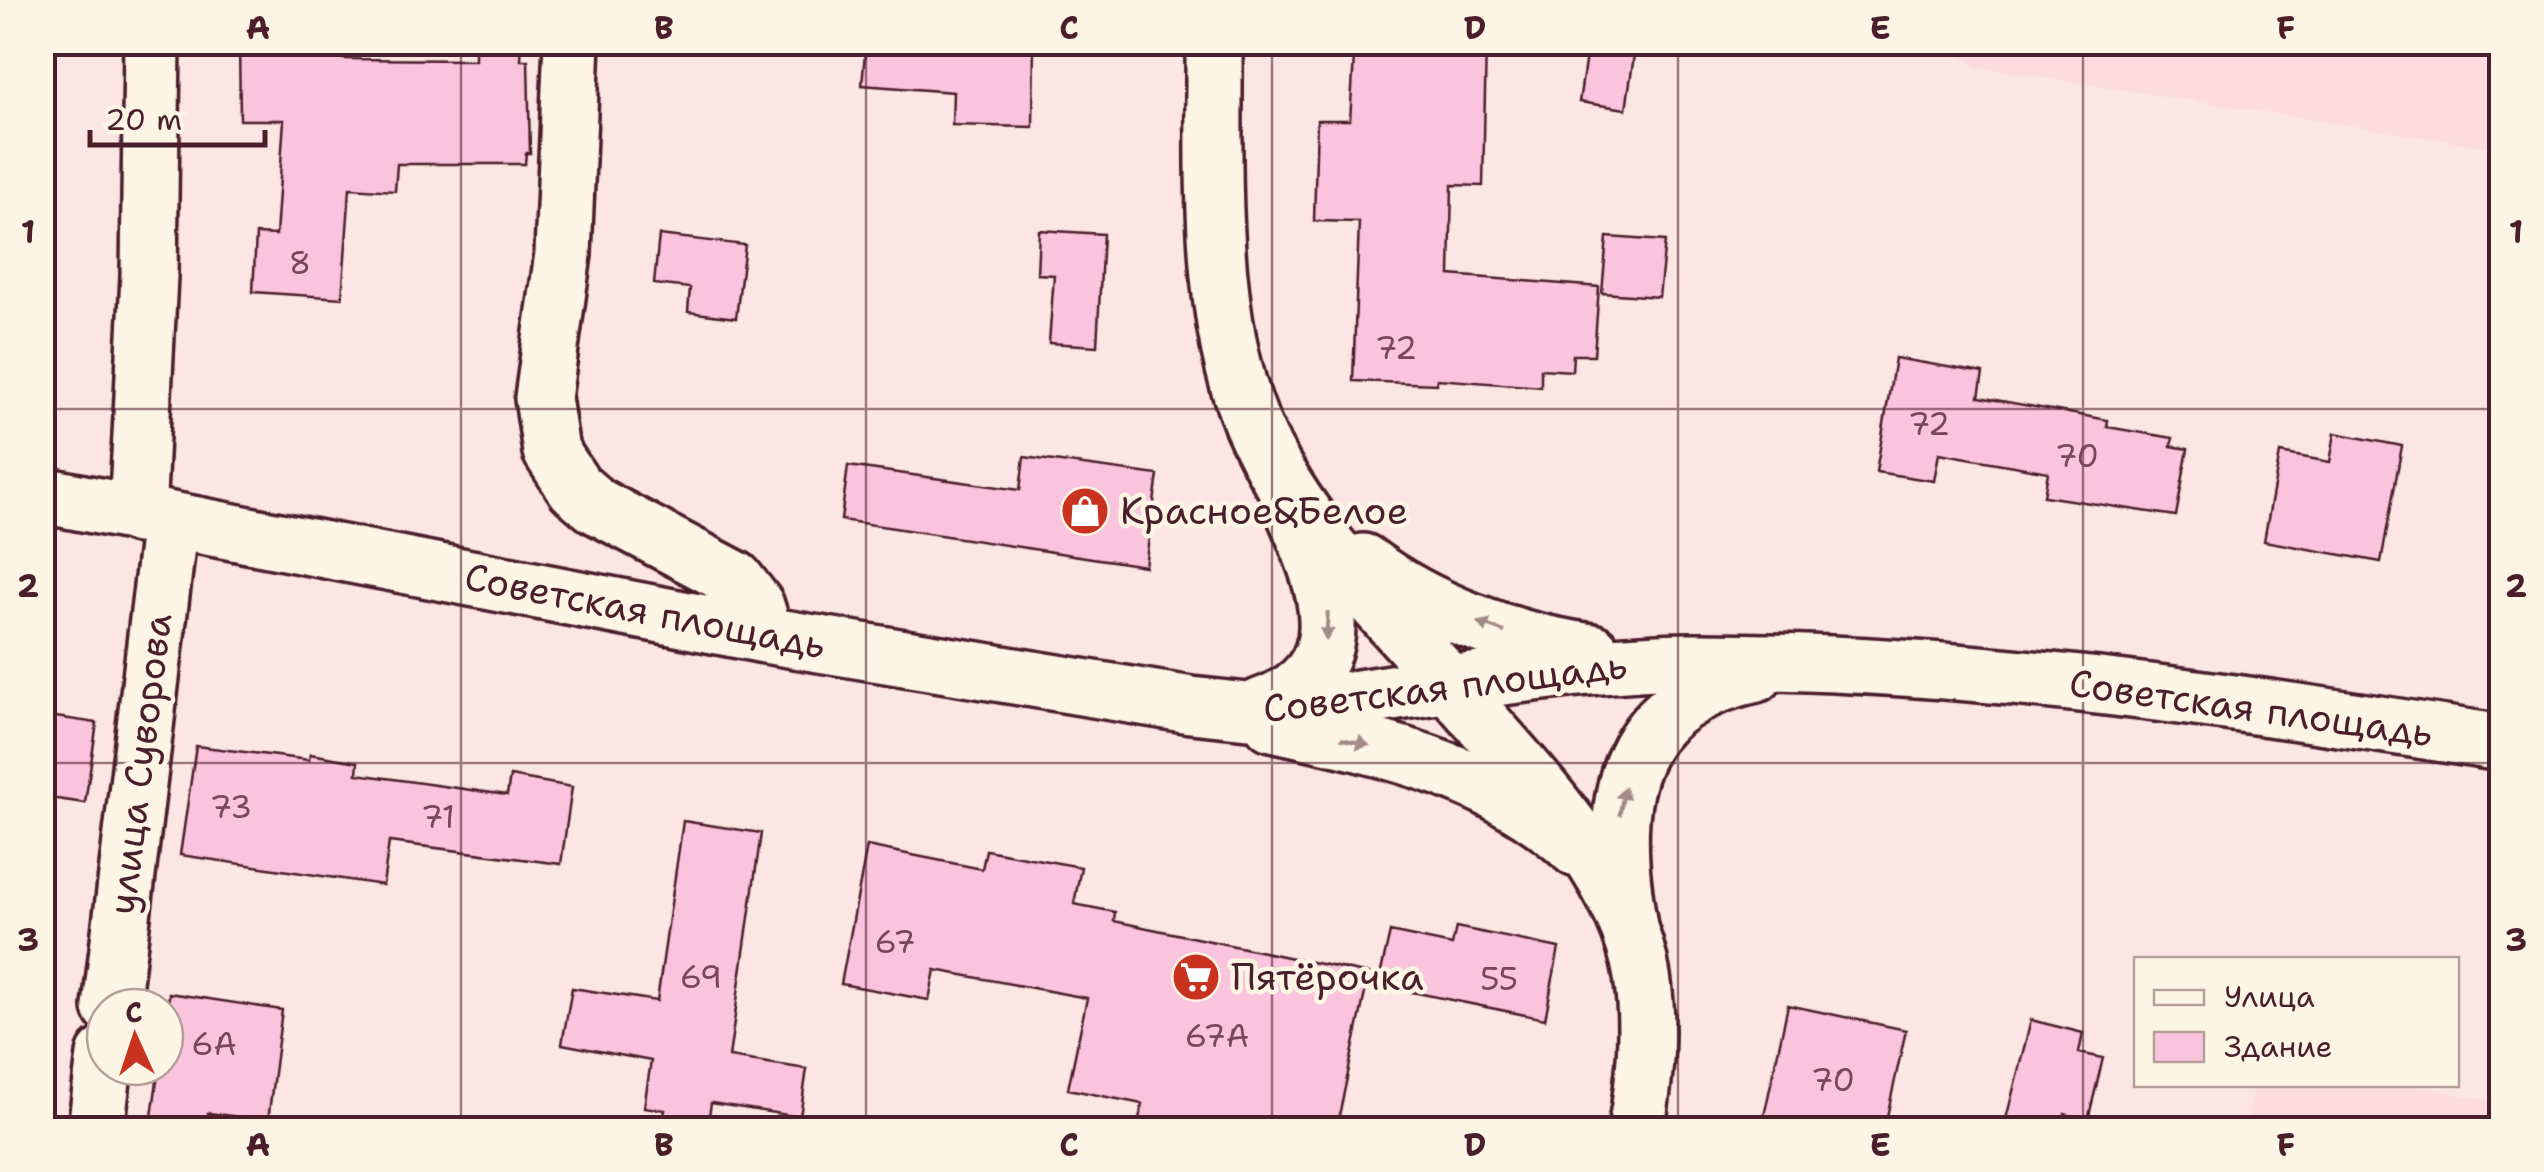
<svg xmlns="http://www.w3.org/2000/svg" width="2544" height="1172" font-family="'Shantell Sans',sans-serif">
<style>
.built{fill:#fcdce1}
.building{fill:#fbc4dd;stroke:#4a1f2b;stroke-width:2.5}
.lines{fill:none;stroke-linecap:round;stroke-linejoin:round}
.minor-casing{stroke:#4a1f2b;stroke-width:62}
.tertiary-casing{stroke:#4a1f2b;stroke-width:62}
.secondary-casing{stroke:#4a1f2b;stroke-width:62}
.minor{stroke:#fcf5e5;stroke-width:55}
.tertiary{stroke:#fcf5e5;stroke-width:55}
.secondary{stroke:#fcf5e5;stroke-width:55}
.oneway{fill:#a38a88}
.grid{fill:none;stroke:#4a1f2b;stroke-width:2.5;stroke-opacity:0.55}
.labels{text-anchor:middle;stroke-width:9;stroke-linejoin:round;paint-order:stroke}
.number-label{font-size:32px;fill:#764858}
.poi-label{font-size:38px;fill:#4a1f2b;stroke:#fcf5e5;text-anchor:start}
.street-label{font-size:38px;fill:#4a1f2b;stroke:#fcf5e5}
.neatline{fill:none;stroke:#4a1f2b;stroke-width:4}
.grid-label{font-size:32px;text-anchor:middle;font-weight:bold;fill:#4a1f2b}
</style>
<rect width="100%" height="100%" fill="#fce6e3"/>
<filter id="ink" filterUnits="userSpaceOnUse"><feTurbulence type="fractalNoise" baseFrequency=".01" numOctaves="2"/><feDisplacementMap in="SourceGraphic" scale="20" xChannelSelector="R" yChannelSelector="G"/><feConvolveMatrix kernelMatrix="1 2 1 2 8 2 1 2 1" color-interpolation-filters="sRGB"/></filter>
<g filter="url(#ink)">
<!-- built -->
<path class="built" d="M 1942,43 L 2501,43 L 2501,149 L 1977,67 Z
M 2254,1085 L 2410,1085 L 2501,1102 L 2501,1129 L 2244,1129 Z"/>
<!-- building -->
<path class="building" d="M 239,42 L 342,42 L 343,59 L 475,60 L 475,42 L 522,42 L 521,60 L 528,60 L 530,153 L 526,153 L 525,164 L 397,164 L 395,191 L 350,188 L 342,298 L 253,292 L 256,234 L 276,235 L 284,120 L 240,120 Z
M 866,42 L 1034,42 L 1033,127 L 952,125 L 953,92 L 862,85 Z
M 1355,42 L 1486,42 L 1483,186 L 1452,185 L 1450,275 L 1599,287 L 1594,355 L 1573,355 L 1572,371 L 1541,369 L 1541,387 L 1437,379 L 1437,384 L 1353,381 L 1359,222 L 1314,221 L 1317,120 L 1350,120 Z
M 1588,42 L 1636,42 L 1626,109 L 1579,102 Z
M 1039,230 L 1103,234 L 1097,346 L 1049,343 L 1054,275 L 1037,274 Z
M 659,235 L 745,245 L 736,318 L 688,312 L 690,288 L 654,284 Z
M 1607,237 L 1665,241 L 1659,297 L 1602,293 Z
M 1895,358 L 1983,373 L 1979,397 L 2108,420 L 2107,427 L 2173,438 L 2171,446 L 2188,449 L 2176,516 L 2044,496 L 2048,472 L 1939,453 L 1934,481 L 1876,472 Z
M 2335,433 L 2402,446 L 2381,562 L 2264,541 L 2280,453 L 2330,462 Z
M 1024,457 L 1158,475 L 1145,566 L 841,520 L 848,466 L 1020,490 Z
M 42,715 L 97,723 L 85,803 L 42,797 Z
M 196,746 L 309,760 L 310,754 L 358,762 L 357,774 L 507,795 L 510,776 L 572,787 L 561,864 L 389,842 L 383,885 L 180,855 Z
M 683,821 L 761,833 L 729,1057 L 807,1069 L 800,1117 L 711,1103 L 707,1130 L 662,1130 L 665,1110 L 644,1107 L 651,1061 L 562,1044 L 572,988 L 657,1001 Z
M 867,846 L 982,869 L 986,850 L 1081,867 L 1074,904 L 1115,912 L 1114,921 L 1369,974 L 1336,1130 L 1137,1130 L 1142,1104 L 1068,1089 L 1087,998 L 935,970 L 929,1000 L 841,984 Z
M 1456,927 L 1559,948 L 1545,1019 L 1378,985 L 1390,932 L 1452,945 Z
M 169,993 L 282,1010 L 268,1121 L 208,1113 L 205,1130 L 150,1130 L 159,1067 L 165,1067 Z
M 1788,1005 L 1906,1030 L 1884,1130 L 1761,1130 Z
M 2031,1020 L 2083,1033 L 2079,1053 L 2103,1058 L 2088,1120 L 2065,1114 L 2061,1130 L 2031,1130 L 2005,1123 Z"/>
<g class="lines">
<!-- minor casing -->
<g class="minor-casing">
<path id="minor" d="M 572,42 L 563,254 L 543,398 L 551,451 L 575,488 L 595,505 L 735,579 L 756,606 L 765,635
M 42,495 L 765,635 L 1191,705 L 1248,711 L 1295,708 L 1449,684
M 137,515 L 149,276 L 152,42
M 1260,707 C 1359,672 1328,589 1296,516
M 1272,723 C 1379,747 1495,770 1577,849
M 111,1007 L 170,521
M 96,1130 L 105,1055"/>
</g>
<!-- tertiary casing -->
<g class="tertiary-casing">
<path id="tertiary" d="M 1214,42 C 1215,164 1205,329 1259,439 C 1303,532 1382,607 1449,684 C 1529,674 1609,662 1690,661 C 1962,660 2233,701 2502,743
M 1363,562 C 1428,611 1512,641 1592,652
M 1629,926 C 1608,806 1616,704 1756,674"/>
</g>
<!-- secondary casing -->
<g class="secondary-casing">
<path id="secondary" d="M 1449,684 C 1518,766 1625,867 1642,976 C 1650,1028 1645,1079 1636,1130"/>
</g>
<!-- minor -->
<use href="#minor" class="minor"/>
<!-- tertiary -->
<use href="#tertiary" class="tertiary"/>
<!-- secondary -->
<use href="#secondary" class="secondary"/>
</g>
<!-- one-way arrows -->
<defs><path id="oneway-solid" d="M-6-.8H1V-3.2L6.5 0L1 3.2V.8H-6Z" transform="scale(2.5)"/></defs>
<g class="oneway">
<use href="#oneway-solid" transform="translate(1327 626) rotate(93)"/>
<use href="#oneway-solid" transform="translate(1491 627) rotate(-160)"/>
<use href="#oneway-solid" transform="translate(1355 742) rotate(13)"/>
<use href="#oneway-solid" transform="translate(1622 801) rotate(-80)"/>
</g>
</g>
<!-- grid -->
<path class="grid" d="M 461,42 L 461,1130M 866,42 L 866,1130M 1272,42 L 1272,1130M 1678,42 L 1678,1130M 2083,42 L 2083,1130M 42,409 L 2502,409M 42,763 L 2502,763"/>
<!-- icons -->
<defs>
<g id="shop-disc" transform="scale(2.5)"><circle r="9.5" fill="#c8321e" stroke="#fcf5e5"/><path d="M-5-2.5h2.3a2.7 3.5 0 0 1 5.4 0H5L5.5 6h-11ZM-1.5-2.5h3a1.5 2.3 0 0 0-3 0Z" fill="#fff"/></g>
<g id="supermarket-disc" transform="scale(2.5)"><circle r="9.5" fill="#c8321e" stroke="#fcf5e5"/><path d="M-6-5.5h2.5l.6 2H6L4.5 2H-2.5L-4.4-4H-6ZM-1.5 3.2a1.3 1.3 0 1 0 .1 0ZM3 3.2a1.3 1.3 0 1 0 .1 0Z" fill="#fff"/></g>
</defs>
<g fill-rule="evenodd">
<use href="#shop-disc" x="1085" y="511"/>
<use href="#supermarket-disc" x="1196" y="977"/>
</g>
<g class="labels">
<!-- number labels -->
<g class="number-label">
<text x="300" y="274">8</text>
<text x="1396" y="359">72</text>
<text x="1929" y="435">72</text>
<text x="2077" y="467">70</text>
<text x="231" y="818">73</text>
<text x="438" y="828">71</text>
<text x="895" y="953">67</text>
<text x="701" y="988">69</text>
<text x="1499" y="990">55</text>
<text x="1217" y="1047">67А</text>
<text x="214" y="1055">6А</text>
<text x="1833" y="1091">70</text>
</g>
<!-- poi labels -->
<g class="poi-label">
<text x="1120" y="524">Красное&amp;Белое</text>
<text x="1231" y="990">Пятёрочка</text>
</g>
<!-- street labels -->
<g class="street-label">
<text transform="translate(645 611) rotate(11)" y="13">Советская площадь</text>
<text transform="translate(1445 687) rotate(-7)" y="13">Советская площадь</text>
<text transform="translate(2251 708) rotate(8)" y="13">Советская площадь</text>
<text transform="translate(140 764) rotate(-83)" y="13">улица Суворова</text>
</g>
</g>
<!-- margin -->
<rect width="2544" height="1172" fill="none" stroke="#fcf5e5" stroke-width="110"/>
<!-- legend -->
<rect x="2134" y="957" width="325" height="130" fill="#fcf5e5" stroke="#b59f9b" stroke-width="2.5"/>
<rect x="2154" y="990" width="50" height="15" fill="#fcf5e5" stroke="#b59f9b" stroke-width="2.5"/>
<text x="2224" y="1007" font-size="30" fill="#4a1f2b">Улица</text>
<rect x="2154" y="1032" width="50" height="30" fill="#fbc4dd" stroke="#b59f9b" stroke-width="2.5"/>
<text x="2224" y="1057" font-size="30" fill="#4a1f2b">Здание</text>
<!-- north arrow -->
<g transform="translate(135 1037) rotate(357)"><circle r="48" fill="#fcf5e5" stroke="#b59f9b" stroke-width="2.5"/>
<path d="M0-8L18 38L0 25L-18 38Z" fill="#c8321e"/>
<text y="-15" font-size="28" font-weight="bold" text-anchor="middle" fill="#4a1f2b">С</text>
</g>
<!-- scale -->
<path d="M90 130v15h175v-15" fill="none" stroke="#4a1f2b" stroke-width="5"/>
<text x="105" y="130" font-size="30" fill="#4a1f2b" stroke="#fcf5e5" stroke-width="8" paint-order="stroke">20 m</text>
<rect x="55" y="55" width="2434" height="1062" class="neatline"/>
<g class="grid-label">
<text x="258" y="39">A</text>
<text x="664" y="39">B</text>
<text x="1069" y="39">C</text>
<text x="1475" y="39">D</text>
<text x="1880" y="39">E</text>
<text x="2286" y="39">F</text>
<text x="28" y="243">1</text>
<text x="2516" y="243">1</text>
<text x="28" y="597">2</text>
<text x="2516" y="597">2</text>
<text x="28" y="951">3</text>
<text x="2516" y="951">3</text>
<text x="258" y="1156">A</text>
<text x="664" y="1156">B</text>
<text x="1069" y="1156">C</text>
<text x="1475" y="1156">D</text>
<text x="1880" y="1156">E</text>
<text x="2286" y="1156">F</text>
</g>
</svg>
